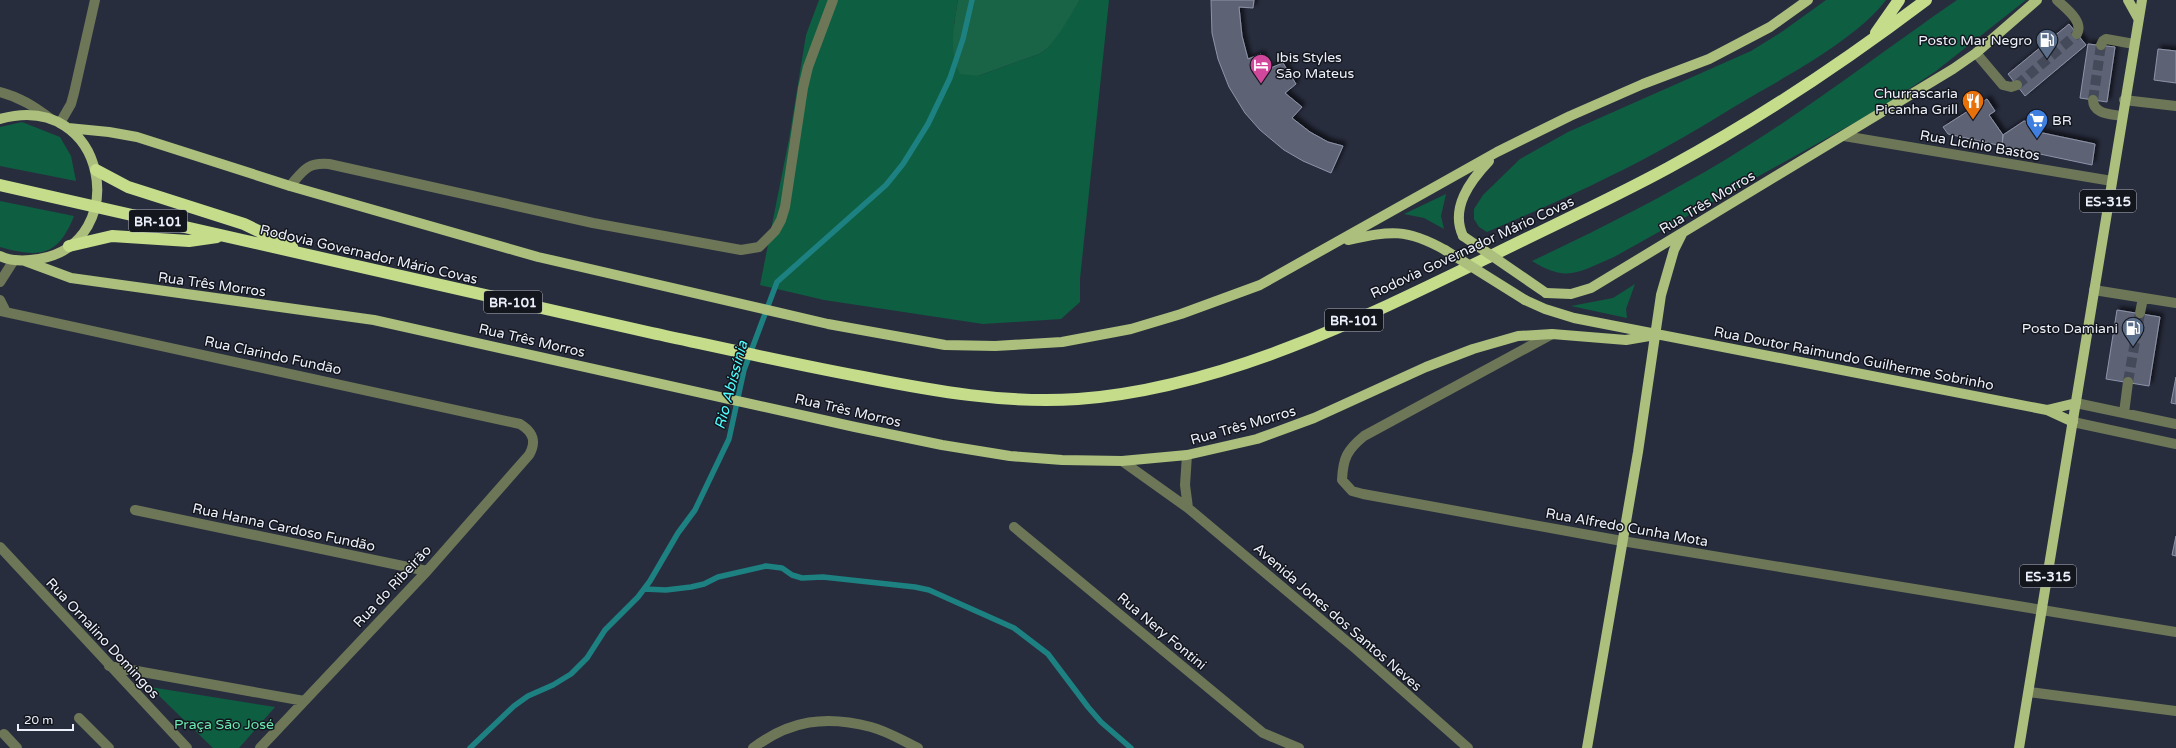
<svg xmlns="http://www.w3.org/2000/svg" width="2176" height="748" font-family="'Varela Round',sans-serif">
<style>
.green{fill:#0e5e41}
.forest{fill:#196346}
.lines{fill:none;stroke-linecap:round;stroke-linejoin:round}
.stream{stroke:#1d8182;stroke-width:5.5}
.building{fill:#5d6275;stroke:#8e94a8;filter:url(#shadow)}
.minor-tunnel{stroke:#454a5a;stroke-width:10;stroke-dasharray:10 5;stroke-linecap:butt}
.minor{stroke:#6d7757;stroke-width:10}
.major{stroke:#acbf7c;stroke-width:10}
.highway{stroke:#c5dc8b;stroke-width:12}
.major-bridge{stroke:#acbf7c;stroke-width:10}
.labels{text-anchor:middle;stroke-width:3;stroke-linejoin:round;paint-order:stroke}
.shield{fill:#14161d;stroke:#abafb8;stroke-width:1}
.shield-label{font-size:13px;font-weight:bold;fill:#ecf0fb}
.poi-label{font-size:14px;fill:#ecf0fb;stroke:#14161d;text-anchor:end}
.street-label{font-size:14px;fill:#ecf0fb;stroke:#14161d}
.park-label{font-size:14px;fill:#6be9b2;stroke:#14161d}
.water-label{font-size:15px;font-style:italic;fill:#4dfcfd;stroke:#14161d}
</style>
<defs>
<filter id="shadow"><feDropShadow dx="3.5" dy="-3.5" stdDeviation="2" flood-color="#0009"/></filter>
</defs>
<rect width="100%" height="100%" fill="#282d3e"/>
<!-- green -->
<path class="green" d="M 819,0 L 958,0 L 954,24 L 954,63 L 978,76 L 1039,54 L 1048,48 L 1080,0 L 1109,0 L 1080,279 L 1080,302 L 1061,319 L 983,324 L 824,300 L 760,285 L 789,139 L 806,35 Z
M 1826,0 L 1886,0 C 1859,36 1796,71 1756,94 C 1723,113 1691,134 1657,152 C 1602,182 1545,207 1487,232 L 1479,227 L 1474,219 L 1474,209 L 1483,195 L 1520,159 L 1568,132 L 1751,51 L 1783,31 Z
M 1957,0 L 2026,0 L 1936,71 L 1879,109 L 1614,257 C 1579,272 1567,283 1532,261 C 1598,230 1663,197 1725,160 C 1806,111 1880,53 1957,0 Z
M 22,122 L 60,137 L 71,156 L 76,181 L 0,166 L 0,127 Z
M 1446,194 L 1441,216 L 1444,229 L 1424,218 L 1404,214 Z
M 0,201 L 74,216 C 58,257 39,258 0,247 Z
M 1635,284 L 1626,309 L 1627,318 L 1571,306 L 1613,298 Z
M 150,687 L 275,707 L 239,748 L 213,748 Z"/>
<!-- forest -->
<path class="forest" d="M 958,0 L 1080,0 L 1061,31 L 1048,48 L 1039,54 L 978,76 L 960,74 C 948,52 954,24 958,0 Z"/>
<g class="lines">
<!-- stream -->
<path class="stream" d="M 644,589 L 666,590 L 691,587 L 704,584 L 718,577 L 766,566 L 782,568 L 792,575 L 802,578 L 823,577 L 915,587 L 929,590 L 1014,628 L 1048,654 L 1088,707 L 1101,722 L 1131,748
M 470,748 L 514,706 L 528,696 L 553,685 L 571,674 L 587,658 L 605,630 L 638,597 L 650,581 L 678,533 L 695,510 L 729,439 L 744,370 L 777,282 L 886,185 L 903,164 L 928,124 L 950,78 L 963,39 L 972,0"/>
</g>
<!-- building -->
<path class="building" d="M 1211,0 L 1254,0 L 1253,8 L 1239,7 L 1242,36 L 1248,59 L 1261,54 L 1268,69 L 1283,63 L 1296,84 L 1285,93 L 1302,107 L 1292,118 L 1310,132 L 1328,142 L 1343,146 L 1331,173 L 1303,161 L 1284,150 L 1260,130 L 1245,113 L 1229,87 L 1218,59 L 1212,33 Z
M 2069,24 L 2086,45 L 2025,96 L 2008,74 Z
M 2088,44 L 2115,47 L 2107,102 L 2080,98 Z
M 2158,49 L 2176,51 L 2176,83 L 2154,80 Z
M 1987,99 L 1995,111 L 1989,115 L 2003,135 L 2002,146 L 1948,134 L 1943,127 Z
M 2024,121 L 2039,124 L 2038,132 L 2095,144 L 2092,165 L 2002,146 L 2003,135 Z
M 2117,310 L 2160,317 L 2149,386 L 2106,379 Z
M 2176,377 L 2176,404 L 2171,403 Z
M 2176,536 L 2176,556 L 2172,555 Z"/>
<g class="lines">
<!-- minor-tunnel -->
<path class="minor-tunnel" d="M 2017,85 L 2077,34
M 2093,100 L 2101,45
M 2128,382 L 2140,313"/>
<!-- minor -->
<path class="minor" d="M 2057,0 C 2065,8 2084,21 2077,34
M 2101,45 L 2103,41 L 2106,39 L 2134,44
M 1976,53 L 2003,85 L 2011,87 L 2017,85
M 0,92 C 20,97 35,107 51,119
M 2093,100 C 2093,114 2111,114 2121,116
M 2124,100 L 2176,106
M 60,123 L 71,104 L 74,93 L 95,0
M 1844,136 L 2112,181
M 290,186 C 303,171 307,162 329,164 L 593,223 L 741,250 L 759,247 L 775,231 L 781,220 L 785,207 L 803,88 L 808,67 L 833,0
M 0,282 L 14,260
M 2094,290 L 2176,303
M 0,300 L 6,312
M 0,311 L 520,424 C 533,432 537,441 529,455 L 427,571 L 260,748
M 2140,313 L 2143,298
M 1552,334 L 1364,436 C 1347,450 1343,458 1342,480 L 1352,491 L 1363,494 L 1622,541 L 2176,632
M 2076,403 L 2176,424
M 2124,413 L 2128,382
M 2073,422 L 2176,444
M 1187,455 L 1185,485 L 1188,508
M 1122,461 L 1188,508 L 1356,649 L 1468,748
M 135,510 L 427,571
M 1014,527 L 1263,733 L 1299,748
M 0,547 L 187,748
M 109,666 L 304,701
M 2029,692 L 2176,711
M 79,718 L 109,748
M 4,734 L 17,748
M 753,748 C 790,720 826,715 871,727 C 887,731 903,741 918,748"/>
<!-- major -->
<path class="major" d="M 2128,0 L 2138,18
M 0,119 C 108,89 133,243 39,259 C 26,261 12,262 0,256
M 68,128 L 109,132 L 137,137 L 290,186 L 538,257 L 828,324 L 945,345 L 995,346 L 1062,342 L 1131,329 L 1181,314 L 1260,285 L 1497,152 L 1570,116 L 1643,84 L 1709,59 L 1770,27 L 1808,0
M 1463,236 C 1450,208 1470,181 1489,161
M 1348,240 C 1391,231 1406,228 1445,250
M 25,261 L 71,278 L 374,320 L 855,427 L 942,445 L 1010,456 L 1062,460 L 1122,461 L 1187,455 L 1257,439 L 1314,418 L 1426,367 L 1473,349 L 1518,336 L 1552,334 L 1626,340 L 1655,335
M 1546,293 L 1571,294 L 1591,288 L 1953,69 L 1976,53 L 2037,0
M 1525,300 L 1545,309 L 1574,318 L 2047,410 L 2073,422
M 2047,410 L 2076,403
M 1587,748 L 1638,452 L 1661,295 L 1674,250 L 1682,234
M 2019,748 L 2142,0"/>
<!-- highway -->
<path class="highway" d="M 1876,33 L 1899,0
M 96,170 L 128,187 L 244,224 L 292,247
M 0,185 C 218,233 435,284 652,333 C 722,348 793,364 863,377 C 934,391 1006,404 1078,399 C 1223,388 1364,318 1493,255 C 1551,226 1611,199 1668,168 C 1759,119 1844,62 1926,0
M 69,246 L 112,236 L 189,241 L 217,237"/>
<!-- major-bridge -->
<path class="major-bridge" d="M 1463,236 L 1546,293
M 1445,250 L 1525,300"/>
</g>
<!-- icons -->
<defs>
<g id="fuel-pin" transform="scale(1.15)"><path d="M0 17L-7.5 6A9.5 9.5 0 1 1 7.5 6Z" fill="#5c6f8a" stroke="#14161d"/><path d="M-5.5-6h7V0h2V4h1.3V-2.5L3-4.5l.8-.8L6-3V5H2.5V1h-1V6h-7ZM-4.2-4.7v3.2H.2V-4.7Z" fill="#fff"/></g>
<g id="hotel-pin" transform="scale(1.15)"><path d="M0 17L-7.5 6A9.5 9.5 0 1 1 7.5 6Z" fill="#d1479c" stroke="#14161d"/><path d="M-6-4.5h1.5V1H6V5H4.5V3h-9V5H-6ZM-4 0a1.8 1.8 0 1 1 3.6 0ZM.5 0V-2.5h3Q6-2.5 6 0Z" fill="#fff"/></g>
<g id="restaurant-pin" transform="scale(1.15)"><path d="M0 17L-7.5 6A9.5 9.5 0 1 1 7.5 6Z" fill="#e8710a" stroke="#14161d"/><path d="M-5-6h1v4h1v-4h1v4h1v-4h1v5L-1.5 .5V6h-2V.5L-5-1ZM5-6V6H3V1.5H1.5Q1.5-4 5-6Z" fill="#fff"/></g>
<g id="supermarket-pin" transform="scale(1.15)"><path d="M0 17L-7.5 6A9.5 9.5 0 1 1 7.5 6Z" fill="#3f7fe0" stroke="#14161d"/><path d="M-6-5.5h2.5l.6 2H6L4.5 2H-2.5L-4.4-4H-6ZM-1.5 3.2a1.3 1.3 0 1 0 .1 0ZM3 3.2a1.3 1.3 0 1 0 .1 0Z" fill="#fff"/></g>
</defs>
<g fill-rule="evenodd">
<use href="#fuel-pin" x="2047" y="40"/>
<use href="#hotel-pin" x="1261" y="65"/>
<use href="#restaurant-pin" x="1973" y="101"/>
<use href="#supermarket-pin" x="2037" y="120"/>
<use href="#fuel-pin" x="2133" y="328"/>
</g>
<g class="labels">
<!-- shield labels -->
<g class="shield">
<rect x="2080" y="190" width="56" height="22" rx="3"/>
<rect x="129" y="210" width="58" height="22" rx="3"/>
<rect x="484" y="291" width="58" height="22" rx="3"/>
<rect x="1325" y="309" width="58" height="22" rx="3"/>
<rect x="2020" y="565" width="56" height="22" rx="3"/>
</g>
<g class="shield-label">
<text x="2108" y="206">ES-315</text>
<text x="158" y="226">BR-101</text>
<text x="513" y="307">BR-101</text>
<text x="1354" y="325">BR-101</text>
<text x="2048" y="581">ES-315</text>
</g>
<!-- poi labels -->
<g class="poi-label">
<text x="2032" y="45">Posto Mar Negro</text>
<text x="1276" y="62" text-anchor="start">Ibis Styles<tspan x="1276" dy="16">São Mateus</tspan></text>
<text x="1958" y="98">Churrascaria<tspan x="1958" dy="16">Picanha Grill</tspan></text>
<text x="2052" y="125" text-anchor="start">BR</text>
<text x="2118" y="333">Posto Damiani</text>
</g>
<!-- street labels -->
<g class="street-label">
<text transform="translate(1980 145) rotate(10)" y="5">Rua Licínio Bastos</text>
<text transform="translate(1707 202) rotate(-31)" y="5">Rua Três Morros</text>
<text transform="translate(1472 247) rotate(-25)" y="5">Rodovia Governador Mário Covas</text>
<text transform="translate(369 254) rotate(13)" y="5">Rodovia Governador Mário Covas</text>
<text transform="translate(212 284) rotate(8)" y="5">Rua Três Morros</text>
<text transform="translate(532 340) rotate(13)" y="5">Rua Três Morros</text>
<text transform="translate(273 355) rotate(12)" y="5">Rua Clarindo Fundão</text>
<text transform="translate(1854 358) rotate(11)" y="5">Rua Doutor Raimundo Guilherme Sobrinho</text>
<text transform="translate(848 410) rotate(13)" y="5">Rua Três Morros</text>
<text transform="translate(1243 425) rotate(-16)" y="5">Rua Três Morros</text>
<text transform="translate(284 527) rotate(12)" y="5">Rua Hanna Cardoso Fundão</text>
<text transform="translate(1627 527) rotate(10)" y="5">Rua Alfredo Cunha Mota</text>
<text transform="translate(392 586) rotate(-47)" y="5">Rua do Ribeirão</text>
<text transform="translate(1338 617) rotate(41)" y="5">Avenida Jones dos Santos Neves</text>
<text transform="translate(1162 631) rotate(40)" y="5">Rua Nery Fontini</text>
<text transform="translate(103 638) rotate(47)" y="5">Rua Ornalino Domingos</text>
</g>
<!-- park labels -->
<g class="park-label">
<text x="224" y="729">Praça São José</text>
</g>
<!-- water labels -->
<g class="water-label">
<text transform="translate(731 385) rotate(-75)" y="5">Rio Abissínia</text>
</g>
</g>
<!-- scale -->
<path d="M18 724v6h55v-6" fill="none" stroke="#ecf0fb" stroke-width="2"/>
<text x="24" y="724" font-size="12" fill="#ecf0fb" stroke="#14161d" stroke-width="3" paint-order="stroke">20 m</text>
</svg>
